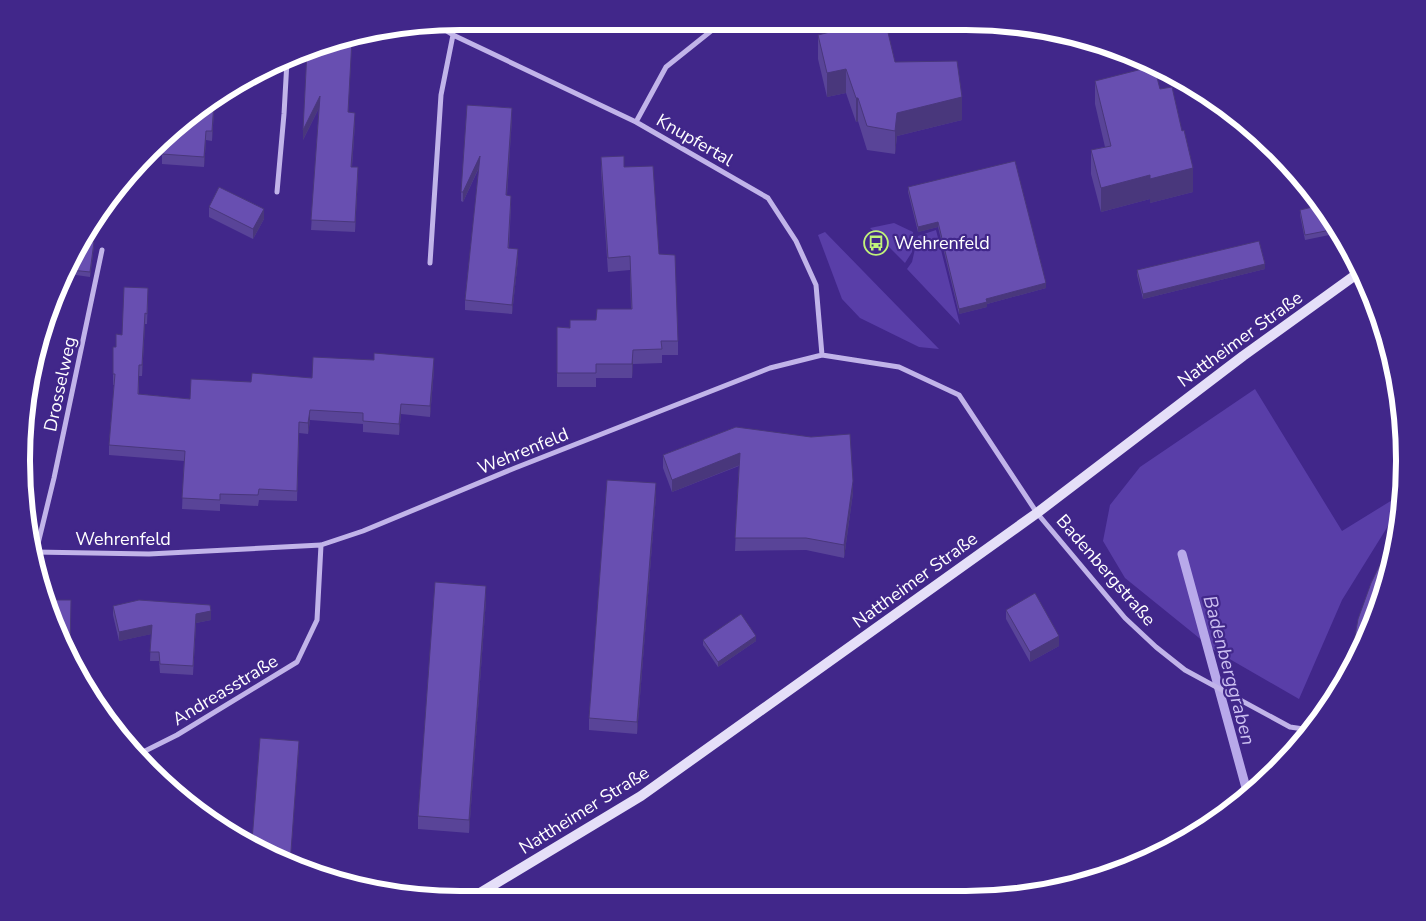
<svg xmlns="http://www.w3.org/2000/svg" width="1426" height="921" font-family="'Nunito Sans',sans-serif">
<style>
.green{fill:#593ea8}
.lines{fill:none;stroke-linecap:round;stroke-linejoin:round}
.stream{stroke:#b8a9ea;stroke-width:9}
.street{stroke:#c1b4e9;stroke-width:5}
.secondary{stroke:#e5dff8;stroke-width:10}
.wall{fill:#594498}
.shaded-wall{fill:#49377c}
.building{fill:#684fb1;stroke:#49377c}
.labels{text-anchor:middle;stroke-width:4.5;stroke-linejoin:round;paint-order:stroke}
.street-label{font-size:18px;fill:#fff;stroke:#41278a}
.poi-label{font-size:18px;fill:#fff;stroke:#41278a;text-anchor:start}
.water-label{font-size:19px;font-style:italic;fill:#ccc0f1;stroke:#41278a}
.rim{fill:none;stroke:#fff;stroke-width:6}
</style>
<rect width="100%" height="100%" fill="#41278a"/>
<!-- green -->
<path class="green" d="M 894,223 L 913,232 L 912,252 L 905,263 L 870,228 Z
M 936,230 L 960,325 L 907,269 L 912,262 L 918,236 Z
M 825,232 L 939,349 L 919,347 L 860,318 L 842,299 L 818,235 Z
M 1255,389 L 1342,531 L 1402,494 L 1401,505 L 1342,600 L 1299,699 L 1214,650 L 1125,578 L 1103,541 L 1110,505 L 1140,467 Z"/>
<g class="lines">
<!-- stream -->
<path class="stream" d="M 1182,554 L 1248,795"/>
<!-- street -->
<path class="street" d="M 437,25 L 453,35 L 636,122 L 768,198 L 796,241 L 816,285 L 822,355
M 636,122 L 666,67 L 721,23
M 277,192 L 284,114 L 287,61
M 430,263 L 441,95 L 453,35
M 34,552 L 149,554 L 321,545 L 363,531 L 515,468 L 770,368 L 822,355 L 899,367 L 959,395 L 1037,513 L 1125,618 L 1156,647 L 1185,670 L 1290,727 L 1310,730
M 36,552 L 54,478 L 102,250
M 139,754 L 177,735 L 297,662 L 317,620 L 321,545"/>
<!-- secondary -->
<path class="secondary" d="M 475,896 L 641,796 L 1037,513 L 1243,356 L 1361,271"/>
</g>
<!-- wall -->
<path class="wall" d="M 818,35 L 895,62 L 962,120 L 897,136 L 895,154 L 867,150 L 858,121 L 856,122 L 846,93 L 827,97 L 818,59 Z
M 307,51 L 355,123 L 352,167 L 358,176 L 355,232 L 311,230 L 319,108 L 303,140 Z
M 1095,81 L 1160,89 L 1193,192 L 1150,203 L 1150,199 L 1101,212 L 1091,174 L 1091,150 L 1105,147 L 1095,104 Z
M 214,111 L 212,141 L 206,140 L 204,167 L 162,164 L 162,146 Z
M 512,118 L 507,195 L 511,205 L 509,248 L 518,259 L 512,314 L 465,310 L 465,300 L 479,168 L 463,202 L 461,201 L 461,192 Z
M 601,157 L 624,167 L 659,254 L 678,341 L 678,355 L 662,355 L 662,363 L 633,364 L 632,378 L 596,378 L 596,387 L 557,387 L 557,327 L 570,328 L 631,309 L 630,270 L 608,272 L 601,171 Z
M 908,187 L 1046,288 L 987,304 L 987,307 L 959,314 L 938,227 L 918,232 L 908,192 Z
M 1321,205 L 1339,233 L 1305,240 L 1300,215 L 1300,210 Z
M 209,207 L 264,219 L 253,239 L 209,217 Z
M 87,241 L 94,246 L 90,277 L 69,274 Z
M 1265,269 L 1143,299 L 1137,275 L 1137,270 Z
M 148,299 L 147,324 L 145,324 L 142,376 L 139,376 L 139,394 L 190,399 L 251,382 L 434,369 L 430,417 L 401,414 L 399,435 L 363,432 L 363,424 L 310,420 L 308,434 L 299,433 L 297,501 L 259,500 L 258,506 L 220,504 L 220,511 L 182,509 L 184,461 L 109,455 L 109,445 L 114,385 L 113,385 L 113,347 L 116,347 L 122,335 Z
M 736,427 L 853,493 L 844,558 L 806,550 L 735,551 L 739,466 L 672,492 L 663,468 L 663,455 Z
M 656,495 L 637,734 L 589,730 L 589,718 Z
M 486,599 L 469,833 L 418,829 L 418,816 Z
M 1382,601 L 1351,670 L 1351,659 Z
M 113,606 L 211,620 L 196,623 L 193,675 L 160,673 L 159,661 L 150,661 L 151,634 L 119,641 L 113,615 Z
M 1006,610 L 1059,646 L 1030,662 L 1006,619 Z
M 703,640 L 756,641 L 718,667 L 703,645 Z"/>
<!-- shaded-wall -->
<path class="shaded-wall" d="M 352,39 L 348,122 L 348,112 Z
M 846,69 L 846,93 L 827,97 L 827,73 Z
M 320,96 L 320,106 L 303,140 L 303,130 Z
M 962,97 L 962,120 L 897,136 L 895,154 L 895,131 L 897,113 Z
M 856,98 L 858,98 L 858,121 L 856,122 Z
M 214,102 L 214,111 L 212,141 L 212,131 Z
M 512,108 L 512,118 L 506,205 L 506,195 Z
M 355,113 L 355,123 L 351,177 L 351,167 Z
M 206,131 L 206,140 L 204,167 L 204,157 Z
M 480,156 L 480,165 L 463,202 L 463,192 Z
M 358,167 L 358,176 L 355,232 L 355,222 Z
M 1193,168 L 1193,192 L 1150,203 L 1150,179 Z
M 1150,175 L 1150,199 L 1101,212 L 1101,188 Z
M 264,209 L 264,219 L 253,239 L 253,229 Z
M 938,222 L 938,227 L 918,232 L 918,227 Z
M 94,242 L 94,246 L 90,277 L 90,272 Z
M 518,249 L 518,259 L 512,314 L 512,305 Z
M 1265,264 L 1265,269 L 1143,299 L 1143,294 Z
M 1046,283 L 1046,288 L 987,304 L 987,307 L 959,314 L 959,309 L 986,299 Z
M 145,313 L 145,324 L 142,376 L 142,365 Z
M 633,350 L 633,364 L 632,378 L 632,364 Z
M 434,358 L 434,369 L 430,417 L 430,406 Z
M 401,404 L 401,414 L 399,435 L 399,424 Z
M 310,410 L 310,420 L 308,434 L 308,423 Z
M 740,453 L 740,465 L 672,492 L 672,480 Z
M 853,481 L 853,493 L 844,558 L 844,545 Z
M 656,483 L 656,495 L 637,734 L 637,722 Z
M 486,586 L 486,599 L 469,833 L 469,820 Z
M 211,611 L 211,620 L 196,623 L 193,675 L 196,614 Z
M 152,625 L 152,634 L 119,641 L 119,632 Z
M 756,636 L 756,641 L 718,667 L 718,662 Z
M 1059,636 L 1059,646 L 1030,662 L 1030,652 Z
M 299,741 L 299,750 L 290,865 Z"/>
<!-- building -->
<path class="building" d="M 862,24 L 886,24 L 895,62 L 957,61 L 962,97 L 897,113 L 895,131 L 867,126 L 858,98 L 856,98 L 846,69 L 827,73 L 818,35 Z
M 352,39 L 348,112 L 355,113 L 351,167 L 358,167 L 355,222 L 311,220 L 320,96 L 303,130 L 307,51 L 320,44 Z
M 1154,66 L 1160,89 L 1172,87 L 1182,131 L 1184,130 L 1193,168 L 1150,179 L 1150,175 L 1101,188 L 1091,150 L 1111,146 L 1095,81 Z
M 210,101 L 214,102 L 212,131 L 206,131 L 204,157 L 162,154 L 162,146 Z
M 467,105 L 512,108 L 506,195 L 511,196 L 508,248 L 518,249 L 512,305 L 465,300 L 480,156 L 463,192 L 461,192 Z
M 624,156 L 624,167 L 653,166 L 659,254 L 675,255 L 678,341 L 661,341 L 662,349 L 633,350 L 632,364 L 596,364 L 596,373 L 557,373 L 557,327 L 570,328 L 570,320 L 596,320 L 597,309 L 632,309 L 630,256 L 608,258 L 601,157 Z
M 1015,161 L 1046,283 L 986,299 L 987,302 L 959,309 L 938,222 L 918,227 L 908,187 Z
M 219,187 L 264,209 L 253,229 L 209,207 Z
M 1321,205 L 1336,229 L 1305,235 L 1300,210 Z
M 87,241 L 94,242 L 90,272 L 71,270 Z
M 1259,241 L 1265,264 L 1143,294 L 1137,270 Z
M 124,287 L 148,288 L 147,314 L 145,313 L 142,365 L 139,365 L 138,394 L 190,399 L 191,379 L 251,382 L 252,373 L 312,378 L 313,357 L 374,360 L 374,353 L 434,358 L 430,406 L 401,404 L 399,424 L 363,421 L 363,413 L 310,410 L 308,423 L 299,422 L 297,491 L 259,489 L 258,495 L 220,494 L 220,500 L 182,498 L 185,451 L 109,445 L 115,374 L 113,374 L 113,347 L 116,347 L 116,334 L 122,335 Z
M 736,427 L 811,437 L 850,434 L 853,481 L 844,545 L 806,538 L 735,538 L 740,453 L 672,480 L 663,455 Z
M 607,480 L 656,483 L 637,722 L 589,718 Z
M 1397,535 L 1382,601 L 1355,660 L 1351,659 L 1358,619 L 1371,583 L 1391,542 Z
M 435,582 L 486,586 L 469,820 L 418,816 Z
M 1035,593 L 1059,636 L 1030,652 L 1006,610 Z
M 48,600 L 71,600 L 70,648 Z
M 139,600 L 210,605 L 211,611 L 196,614 L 193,666 L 160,664 L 159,652 L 150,652 L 152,625 L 119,632 L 113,606 Z
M 741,614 L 756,636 L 718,662 L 703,640 Z
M 260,738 L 299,741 L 290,865 L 252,841 Z"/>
<!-- icons -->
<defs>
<g id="bus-ring" transform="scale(1.25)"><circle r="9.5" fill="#41278a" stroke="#c1f27a" stroke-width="1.5"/><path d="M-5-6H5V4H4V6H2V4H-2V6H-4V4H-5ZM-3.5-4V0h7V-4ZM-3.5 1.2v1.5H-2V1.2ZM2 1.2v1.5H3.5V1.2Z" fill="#c1f27a"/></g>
</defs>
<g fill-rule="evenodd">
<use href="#bus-ring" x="876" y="243"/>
</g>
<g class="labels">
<!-- street labels -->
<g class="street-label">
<text transform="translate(695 140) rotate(30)" y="6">Knupfertal</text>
<text transform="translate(1240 339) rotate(-36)" y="6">Nattheimer Straße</text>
<text transform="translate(60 384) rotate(-78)" y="6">Drosselweg</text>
<text transform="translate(523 451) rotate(-22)" y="6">Wehrenfeld</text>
<text x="123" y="545">Wehrenfeld</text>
<text transform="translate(1106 570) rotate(49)" y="6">Badenbergstraße</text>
<text transform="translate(915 580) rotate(-36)" y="6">Nattheimer Straße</text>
<text transform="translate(225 690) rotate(-31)" y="6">Andreasstraße</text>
<text transform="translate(584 810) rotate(-32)" y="6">Nattheimer Straße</text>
</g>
<!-- poi labels -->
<g class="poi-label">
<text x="894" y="249">Wehrenfeld</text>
</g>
<!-- water labels -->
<g class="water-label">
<text transform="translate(1230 670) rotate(75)" y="7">Badenberggraben</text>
</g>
</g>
<!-- crop -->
<path d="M0 0H1426V921H0ZM460 30H966A430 430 0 0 1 1396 460V461A430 430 0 0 1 966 891H460A430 430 0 0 1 30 461V460A430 430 0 0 1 460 30Z" fill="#41278a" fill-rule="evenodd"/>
<path class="rim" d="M460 30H966A430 430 0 0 1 1396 460V461A430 430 0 0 1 966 891H460A430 430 0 0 1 30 461V460A430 430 0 0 1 460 30Z"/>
</svg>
